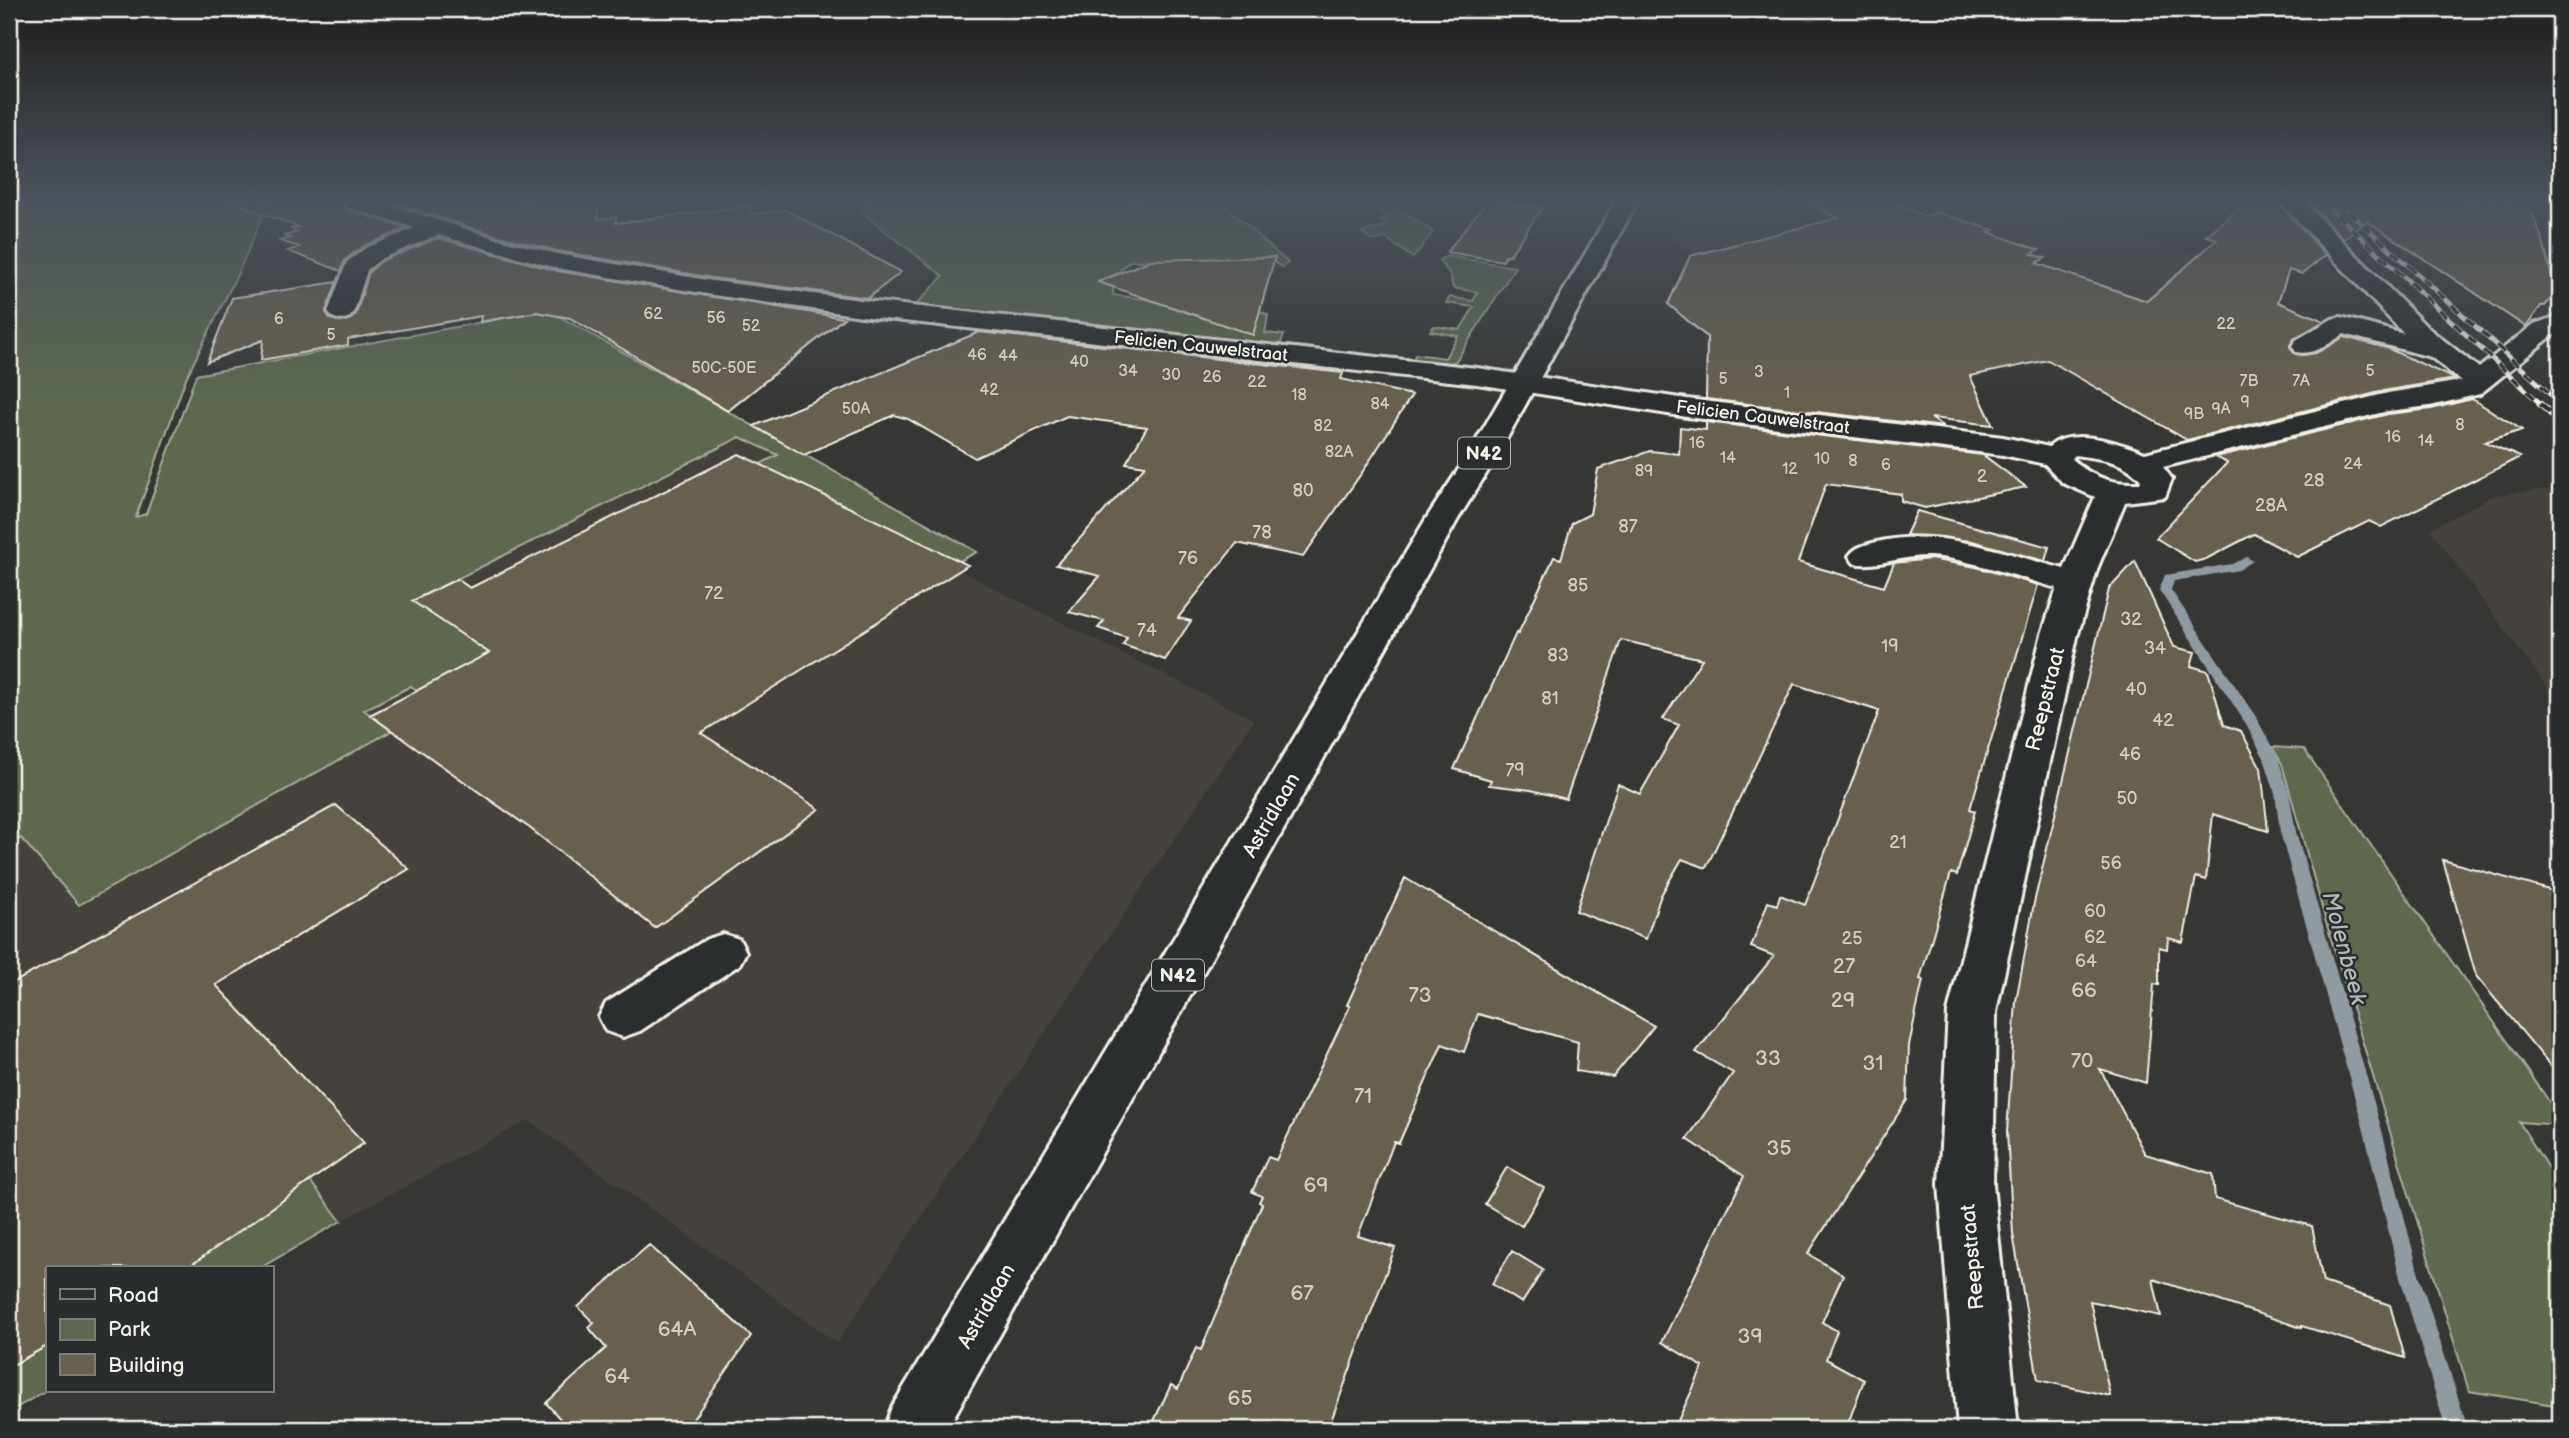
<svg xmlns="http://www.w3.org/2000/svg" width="2569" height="1438" font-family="'Balsamiq Sans',sans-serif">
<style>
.built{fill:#45433d}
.green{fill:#5d6850;stroke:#a8ac9c;stroke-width:2}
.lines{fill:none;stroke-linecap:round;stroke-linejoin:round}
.stream{fill:#8f9ba0;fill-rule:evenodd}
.building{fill:#676050;stroke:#f4f1e8;stroke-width:2}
.minor-casing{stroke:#f4f1e8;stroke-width:6}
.primary-casing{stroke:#f4f1e8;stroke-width:6}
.minor{fill:#2a2d2e;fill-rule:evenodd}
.primary{fill:#2a2d2e;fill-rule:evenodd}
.rail-far1-casing{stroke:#f4f1e8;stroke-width:5}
.rail-casing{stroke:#f4f1e8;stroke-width:7}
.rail-far1{stroke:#2a2d2e;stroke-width:3.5;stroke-dasharray:10;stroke-linecap:butt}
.rail{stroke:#2a2d2e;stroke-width:4.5;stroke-dasharray:13;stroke-linecap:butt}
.labels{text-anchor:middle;stroke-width:5;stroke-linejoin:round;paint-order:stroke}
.far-number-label{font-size:16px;fill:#d1cdc2}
.far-street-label{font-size:18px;fill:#f4f1e8;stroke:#2a2d2e}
.number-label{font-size:18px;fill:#d1cdc2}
.shield{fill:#2a2d2e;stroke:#b7b6b0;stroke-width:2}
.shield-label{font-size:19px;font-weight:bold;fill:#f4f1e8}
.street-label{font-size:21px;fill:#f4f1e8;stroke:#2a2d2e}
.near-number-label{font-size:21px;fill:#d1cdc2}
.water-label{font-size:23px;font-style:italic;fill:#b1b8b8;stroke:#2a2d2e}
</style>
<rect width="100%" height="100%" fill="#363735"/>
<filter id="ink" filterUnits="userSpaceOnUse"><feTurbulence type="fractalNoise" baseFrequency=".0143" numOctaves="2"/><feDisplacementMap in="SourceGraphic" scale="14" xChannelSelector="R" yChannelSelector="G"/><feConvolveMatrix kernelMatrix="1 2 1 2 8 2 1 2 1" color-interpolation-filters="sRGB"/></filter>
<g filter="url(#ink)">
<!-- built -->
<path class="built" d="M 1686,201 L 2057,201 L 2039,209 L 2233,265 L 2171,308 L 1714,266 L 1669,241 Z
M 740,437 L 779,455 L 761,465 L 950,566 L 1254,720 L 837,1343 L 528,1120 L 341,1221 L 310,1182 L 187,1268 L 47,1268 L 47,1346 L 9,1367 L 9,843 L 21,838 L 79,905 L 173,853 L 390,732 L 364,710 L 412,685 L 477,638 L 442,621 L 412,601 Z
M 2560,488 L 2560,704 L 2430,529 L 2495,495 Z"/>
<!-- green -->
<path class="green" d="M 9,201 L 269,201 L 240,269 L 186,378 L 136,517 L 146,514 L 196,375 L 548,310 L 977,552 L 950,566 L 760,464 L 778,455 L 740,437 L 413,601 L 442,621 L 477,638 L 528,633 L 418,691 L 411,686 L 364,710 L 391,731 L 79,905 L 21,838 L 9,843 Z
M 847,201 L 1220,201 L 1288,263 L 1282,267 L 1267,258 L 1129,261 L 1114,277 L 1113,295 L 1258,314 L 1260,311 L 1268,315 L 1265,333 L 1284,335 L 1280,345 L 1062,320 L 915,306 L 943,276 Z
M 1365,201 L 1387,201 L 1433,232 L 1413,258 L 1386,238 L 1372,241 L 1362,232 L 1386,226 L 1380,220 L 1388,217 Z
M 1447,256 L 1515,267 L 1456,361 L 1450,363 L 1412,360 L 1416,354 L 1445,358 L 1458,336 L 1430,331 L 1434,326 L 1460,330 L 1474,307 L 1446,303 L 1450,297 L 1473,301 L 1478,292 L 1453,288 L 1450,274 L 1439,260 Z
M 2272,747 L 2304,749 L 2560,1117 L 2560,1125 L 2519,1122 L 2560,1187 L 2560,1406 L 2469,1391 L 2326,922 L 2282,764 Z
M 310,1181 L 341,1221 L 260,1268 L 187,1268 Z
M 47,1346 L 47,1390 L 9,1412 L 9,1367 Z"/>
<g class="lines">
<!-- stream -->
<path class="stream" d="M 2247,557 L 2253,561 L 2239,570 L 2174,581 L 2171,590 L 2256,717 L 2278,758 L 2289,793 L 2296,832 L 2381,1127 L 2420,1278 L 2468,1429 L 2446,1429 L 2400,1278 L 2363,1127 L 2280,832 L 2275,793 L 2264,758 L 2244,721 L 2159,590 L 2165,575 L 2232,564 Z"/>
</g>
<!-- building -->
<path class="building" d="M 243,201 L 340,201 L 344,209 L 407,228 L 364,246 L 345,260 L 341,271 L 288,251 L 299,247 L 280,241 L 290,238 L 284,236 L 297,232 L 291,229 L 299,227 L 242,206 Z
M 387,201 L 598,201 L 598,219 L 616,217 L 616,223 L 749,206 L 753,214 L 786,210 L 901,272 L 868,298 L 713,278 L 558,251 L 495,235 Z
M 1487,201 L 1542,208 L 1510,255 L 1506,255 L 1503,261 L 1447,252 Z
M 1805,201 L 1892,201 L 1925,217 L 1937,212 L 1993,230 L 1988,232 L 2039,250 L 2032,254 L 2045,258 L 2036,263 L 2147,301 L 2217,239 L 2206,236 L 2247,201 L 2277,201 L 2326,255 L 2302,274 L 2289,270 L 2278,302 L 2324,321 L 2294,339 L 2290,345 L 2294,353 L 2303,355 L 2316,353 L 2344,337 L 2387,348 L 2455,379 L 2388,390 L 2187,440 L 2048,360 L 1970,376 L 1993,425 L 1931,418 L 1944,427 L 1706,399 L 1707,337 L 1668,304 L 1690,256 L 1838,218 Z
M 2307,201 L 2527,201 L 2542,238 L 2556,293 L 2545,306 L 2541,306 L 2526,327 L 2367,221 L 2344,239 Z
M 438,238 L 557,271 L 844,318 L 728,411 L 570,318 L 536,312 L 480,322 L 481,316 L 348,339 L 348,345 L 261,360 L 263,340 L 207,362 L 232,298 L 337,282 L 326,311 L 330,319 L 342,322 L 351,319 L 356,314 L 369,272 L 383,260 Z
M 1275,257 L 1253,335 L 1098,282 L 1151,260 Z
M 979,332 L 1343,373 L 1341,379 L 1412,395 L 1363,471 L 1303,557 L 1237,543 L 1178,618 L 1191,621 L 1165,660 L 1123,645 L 1127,638 L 1098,628 L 1104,621 L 1069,612 L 1100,576 L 1056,565 L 1145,466 L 1126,463 L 1147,427 L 1067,416 L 975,458 L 908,419 L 894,415 L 804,455 L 754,426 Z
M 2472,399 L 2522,430 L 2485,442 L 2520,457 L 2381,527 L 2369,521 L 2297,557 L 2254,534 L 2206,559 L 2195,562 L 2156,538 L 2227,463 L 2216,457 L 2388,414 L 2431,409 Z
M 1706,422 L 1983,455 L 2026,487 L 1925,508 L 1901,501 L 1901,494 L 1826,484 L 1798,562 L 1884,587 L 1894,563 L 1930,559 L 1976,567 L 2038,585 L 1970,809 L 1975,811 L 1957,875 L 1951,873 L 1920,979 L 1923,980 L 1909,1045 L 1907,1100 L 1808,1254 L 1843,1275 L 1822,1322 L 1837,1331 L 1826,1359 L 1864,1380 L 1846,1429 L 1674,1429 L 1703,1367 L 1662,1342 L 1744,1176 L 1687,1139 L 1733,1073 L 1696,1052 L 1774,956 L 1751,947 L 1768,902 L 1777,905 L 1780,895 L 1805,905 L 1879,711 L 1794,684 L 1706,868 L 1682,859 L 1661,895 L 1646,939 L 1576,911 L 1618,784 L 1640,794 L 1679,725 L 1663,719 L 1702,659 L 1621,640 L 1566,799 L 1531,790 L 1489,785 L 1491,780 L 1454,769 L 1516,633 L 1518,634 L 1554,557 L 1561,559 L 1572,523 L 1590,514 L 1598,469 L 1650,451 L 1679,454 L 1680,427 L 1706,430 Z
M 739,454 L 968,565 L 701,733 L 819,809 L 655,928 L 531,829 L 370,715 L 489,653 L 412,601 L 457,579 L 470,588 Z
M 1917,511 L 2049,547 L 2045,561 L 1972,541 L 1906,535 Z
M 2135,561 L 2174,647 L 2195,652 L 2191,666 L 2208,671 L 2224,725 L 2241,731 L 2261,768 L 2268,831 L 2213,814 L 2206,880 L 2196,877 L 2183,942 L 2168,938 L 2167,949 L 2159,947 L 2159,985 L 2154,984 L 2146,1083 L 2100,1069 L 2145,1154 L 2213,1174 L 2215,1199 L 2312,1226 L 2323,1282 L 2390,1305 L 2405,1358 L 2302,1326 L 2302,1328 L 2153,1279 L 2161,1316 L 2090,1301 L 2110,1396 L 2038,1380 L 2013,1234 L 2007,1132 L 2016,1001 L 2034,903 L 2109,589 Z
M 336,805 L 409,869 L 216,985 L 364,1143 L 187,1268 L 47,1268 L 47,1346 L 9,1367 L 9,985 Z
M 2443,860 L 2560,893 L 2560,1077 L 2476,976 Z
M 1405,878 L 1654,1026 L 1613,1077 L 1576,1071 L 1578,1042 L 1478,1014 L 1464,1052 L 1442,1044 L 1399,1143 L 1394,1142 L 1358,1236 L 1395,1248 L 1328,1429 L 1150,1429 L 1171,1385 L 1178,1389 L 1196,1348 L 1201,1350 L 1262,1204 L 1259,1202 L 1262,1196 L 1252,1192 L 1268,1157 L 1276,1160 L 1350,1006 L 1347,1005 Z
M 1507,1167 L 1544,1188 L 1522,1226 L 1485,1204 Z
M 649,1245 L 751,1336 L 686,1429 L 569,1429 L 546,1403 L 606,1348 L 589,1328 L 594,1323 L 578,1307 Z
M 1512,1251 L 1543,1270 L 1522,1303 L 1492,1284 Z"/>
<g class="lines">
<!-- minor casing -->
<g class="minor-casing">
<path id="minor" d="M 342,201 L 377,201 L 494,238 L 557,254 L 713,281 L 876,302 L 1477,368 L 1687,399 L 2003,437 L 2049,447 C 2072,426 2120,443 2145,453 L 2388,393 L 2461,381 L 2431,357 L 2344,334 C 2329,343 2314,356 2296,352 L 2292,346 L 2296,340 L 2332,319 L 2341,317 L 2404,334 L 2279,201 L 2303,201 L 2427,327 L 2479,368 L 2534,324 L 2560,315 L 2560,332 L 2552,336 L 2480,394 L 2430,406 L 2388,411 L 2163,467 L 2172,479 L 2165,497 L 2125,502 L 2098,567 L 2077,637 L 1996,1012 L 1993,1184 L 2018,1429 L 1958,1429 L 1939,1184 L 1948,1012 L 2041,637 L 2057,588 C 2021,578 1966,558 1930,556 C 1904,555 1876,568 1854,563 L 1849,556 C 1856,546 1866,545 1877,542 C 1940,527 2003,553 2064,569 L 2095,497 L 2063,483 L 2045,464 L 2003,455 L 1687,417 L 1477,384 L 876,318 L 713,295 L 557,268 L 438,235 L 382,258 L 367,270 L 354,312 L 350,317 L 341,320 L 332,317 L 328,312 L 347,262 L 366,248 L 415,228 L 345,206 ZM 2075,455 C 2100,459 2124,460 2141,480 L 2140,483 C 2114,484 2095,479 2074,461 L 2072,458 Z
M 723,934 L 739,939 L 746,952 L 739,965 L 640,1031 L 623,1037 L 606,1031 L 599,1017 L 606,1003 L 707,939 Z"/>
</g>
<!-- primary casing -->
<g class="primary-casing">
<path id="primary" d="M 1616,201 L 1638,201 L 1496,458 L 1458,519 L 947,1429 L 884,1429 L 892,1407 L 1426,519 L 1466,458 Z"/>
</g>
<!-- minor -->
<use href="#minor" class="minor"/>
<!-- primary -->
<use href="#primary" class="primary"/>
<!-- rail-far1 casing -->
<g class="rail-far1-casing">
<path id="rail-far1" d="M 2322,201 L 2542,405
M 2348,211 L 2560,403"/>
</g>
<!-- rail casing -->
<g class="rail-casing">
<path id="rail" d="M 2540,404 L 2560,422"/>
</g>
<!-- rail-far1 -->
<use href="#rail-far1" class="rail-far1"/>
<!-- rail -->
<use href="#rail" class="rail"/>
</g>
</g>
<!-- sky -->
<linearGradient id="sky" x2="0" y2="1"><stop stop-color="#1e1e1d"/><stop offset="0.5" stop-color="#4c535c"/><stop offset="1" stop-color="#4c535c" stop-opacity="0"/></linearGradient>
<rect width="2569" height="403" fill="url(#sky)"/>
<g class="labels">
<!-- far-number labels -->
<g class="far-number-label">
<text x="653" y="319">62</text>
<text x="716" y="323">56</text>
<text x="279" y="324">6</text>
<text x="2226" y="329">22</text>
<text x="751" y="331">52</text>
<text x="331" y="340">5</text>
<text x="977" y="360">46</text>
<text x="1008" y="361">44</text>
<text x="1079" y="367">40</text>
<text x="724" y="373">50C-50E</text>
<text x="1128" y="376">34</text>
<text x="2370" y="376">5</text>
<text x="1759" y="377">3</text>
<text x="1171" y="380">30</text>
<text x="1212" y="382">26</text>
<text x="1723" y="384">5</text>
<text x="2249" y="386">7B</text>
<text x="2301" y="386">7A</text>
<text x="1257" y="387">22</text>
<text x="989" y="395">42</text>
<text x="1787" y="398">1</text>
<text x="1299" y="400">18</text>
<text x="2245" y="407">9</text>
<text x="1380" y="409">84</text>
<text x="856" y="414">50A</text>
<text x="2221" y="414">9A</text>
<text x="2194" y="419">9B</text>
<text x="2460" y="430">8</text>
<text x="1323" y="431">82</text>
<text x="2393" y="442">16</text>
<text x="2426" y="446">14</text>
<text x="1697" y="448">16</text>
<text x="1339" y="457">82A</text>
<text x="1728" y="463">14</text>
<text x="1822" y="464">10</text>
<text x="1853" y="466">8</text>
<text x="2353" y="469">24</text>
<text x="1886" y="470">6</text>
<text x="1790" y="474">12</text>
<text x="1644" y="476">89</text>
</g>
<!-- far-street labels -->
<g class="far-street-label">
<text transform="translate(1201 346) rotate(6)" y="6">Felicien Cauwelstraat</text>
<text transform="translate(1763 417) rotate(7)" y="6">Felicien Cauwelstraat</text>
</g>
<!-- number labels -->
<g class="number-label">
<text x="1982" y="482">2</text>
<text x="2314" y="486">28</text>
<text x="1303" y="496">80</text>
<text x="2271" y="511">28A</text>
<text x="1628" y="532">87</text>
<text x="1262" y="538">78</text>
<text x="1188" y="564">76</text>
<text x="1578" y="591">85</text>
<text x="714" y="599">72</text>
<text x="2131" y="625">32</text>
<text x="1147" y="636">74</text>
<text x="1890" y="652">19</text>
<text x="2155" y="654">34</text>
<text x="1558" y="661">83</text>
<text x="2136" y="695">40</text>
<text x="1550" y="704">81</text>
<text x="2163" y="726">42</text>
<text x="2130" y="760">46</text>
<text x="1515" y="776">79</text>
<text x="2127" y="804">50</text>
<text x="1898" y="848">21</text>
<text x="2111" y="869">56</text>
<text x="2095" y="917">60</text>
<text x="2095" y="943">62</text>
<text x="1852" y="944">25</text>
<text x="2086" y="967">64</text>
</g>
<!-- shield labels -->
<g class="shield">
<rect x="1458" y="437.5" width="52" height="31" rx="5"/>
<rect x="1152" y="959.5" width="52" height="31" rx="5"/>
</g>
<g class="shield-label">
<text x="1484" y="460">N42</text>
<text x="1178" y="982">N42</text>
</g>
<!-- street labels -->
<g class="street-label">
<text transform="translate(2045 699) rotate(-76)" y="7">Reepstraat</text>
<text transform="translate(1271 815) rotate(-60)" y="7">Astridlaan</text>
<text transform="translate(1972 1257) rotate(-95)" y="7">Reepstraat</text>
<text transform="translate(986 1306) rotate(-60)" y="7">Astridlaan</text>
</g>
<!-- near-number labels -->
<g class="near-number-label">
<text x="1844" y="973">27</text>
<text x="2084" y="997">66</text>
<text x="1420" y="1002">73</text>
<text x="1843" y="1007">29</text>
<text x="1768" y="1065">33</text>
<text x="2082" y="1068">70</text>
<text x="1873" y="1070">31</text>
<text x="1363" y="1103">71</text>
<text x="1779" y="1155">35</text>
<text x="1316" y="1192">69</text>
<text x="1302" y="1300">67</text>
<text x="677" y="1336">64A</text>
<text x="1750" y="1343">39</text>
<text x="617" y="1383">64</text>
<text x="1240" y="1405">65</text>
</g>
<!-- water labels -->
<g class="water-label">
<text transform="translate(2345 948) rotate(75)" y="8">Molenbeek</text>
</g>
</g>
<!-- margin -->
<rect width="2569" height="1438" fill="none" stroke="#2a2d2e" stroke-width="35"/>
<rect x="18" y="18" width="2534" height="1403" fill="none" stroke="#f4f1e8" stroke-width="2.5" filter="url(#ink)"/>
<!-- legend -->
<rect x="46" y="1266" width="228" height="126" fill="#2a2d2e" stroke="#7b7b78" stroke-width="2"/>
<rect x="60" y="1289" width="35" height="10" fill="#2a2d2e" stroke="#7b7b78" stroke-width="2"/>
<text x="108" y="1302" font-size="21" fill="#f4f1e8">Road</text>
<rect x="60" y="1319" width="35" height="21" fill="#5d6850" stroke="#7b7b78" stroke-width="2"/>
<text x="108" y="1336" font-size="21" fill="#f4f1e8">Park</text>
<rect x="60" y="1354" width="35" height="21" fill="#676050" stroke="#7b7b78" stroke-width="2"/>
<text x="108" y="1372" font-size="21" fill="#f4f1e8">Building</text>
</svg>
